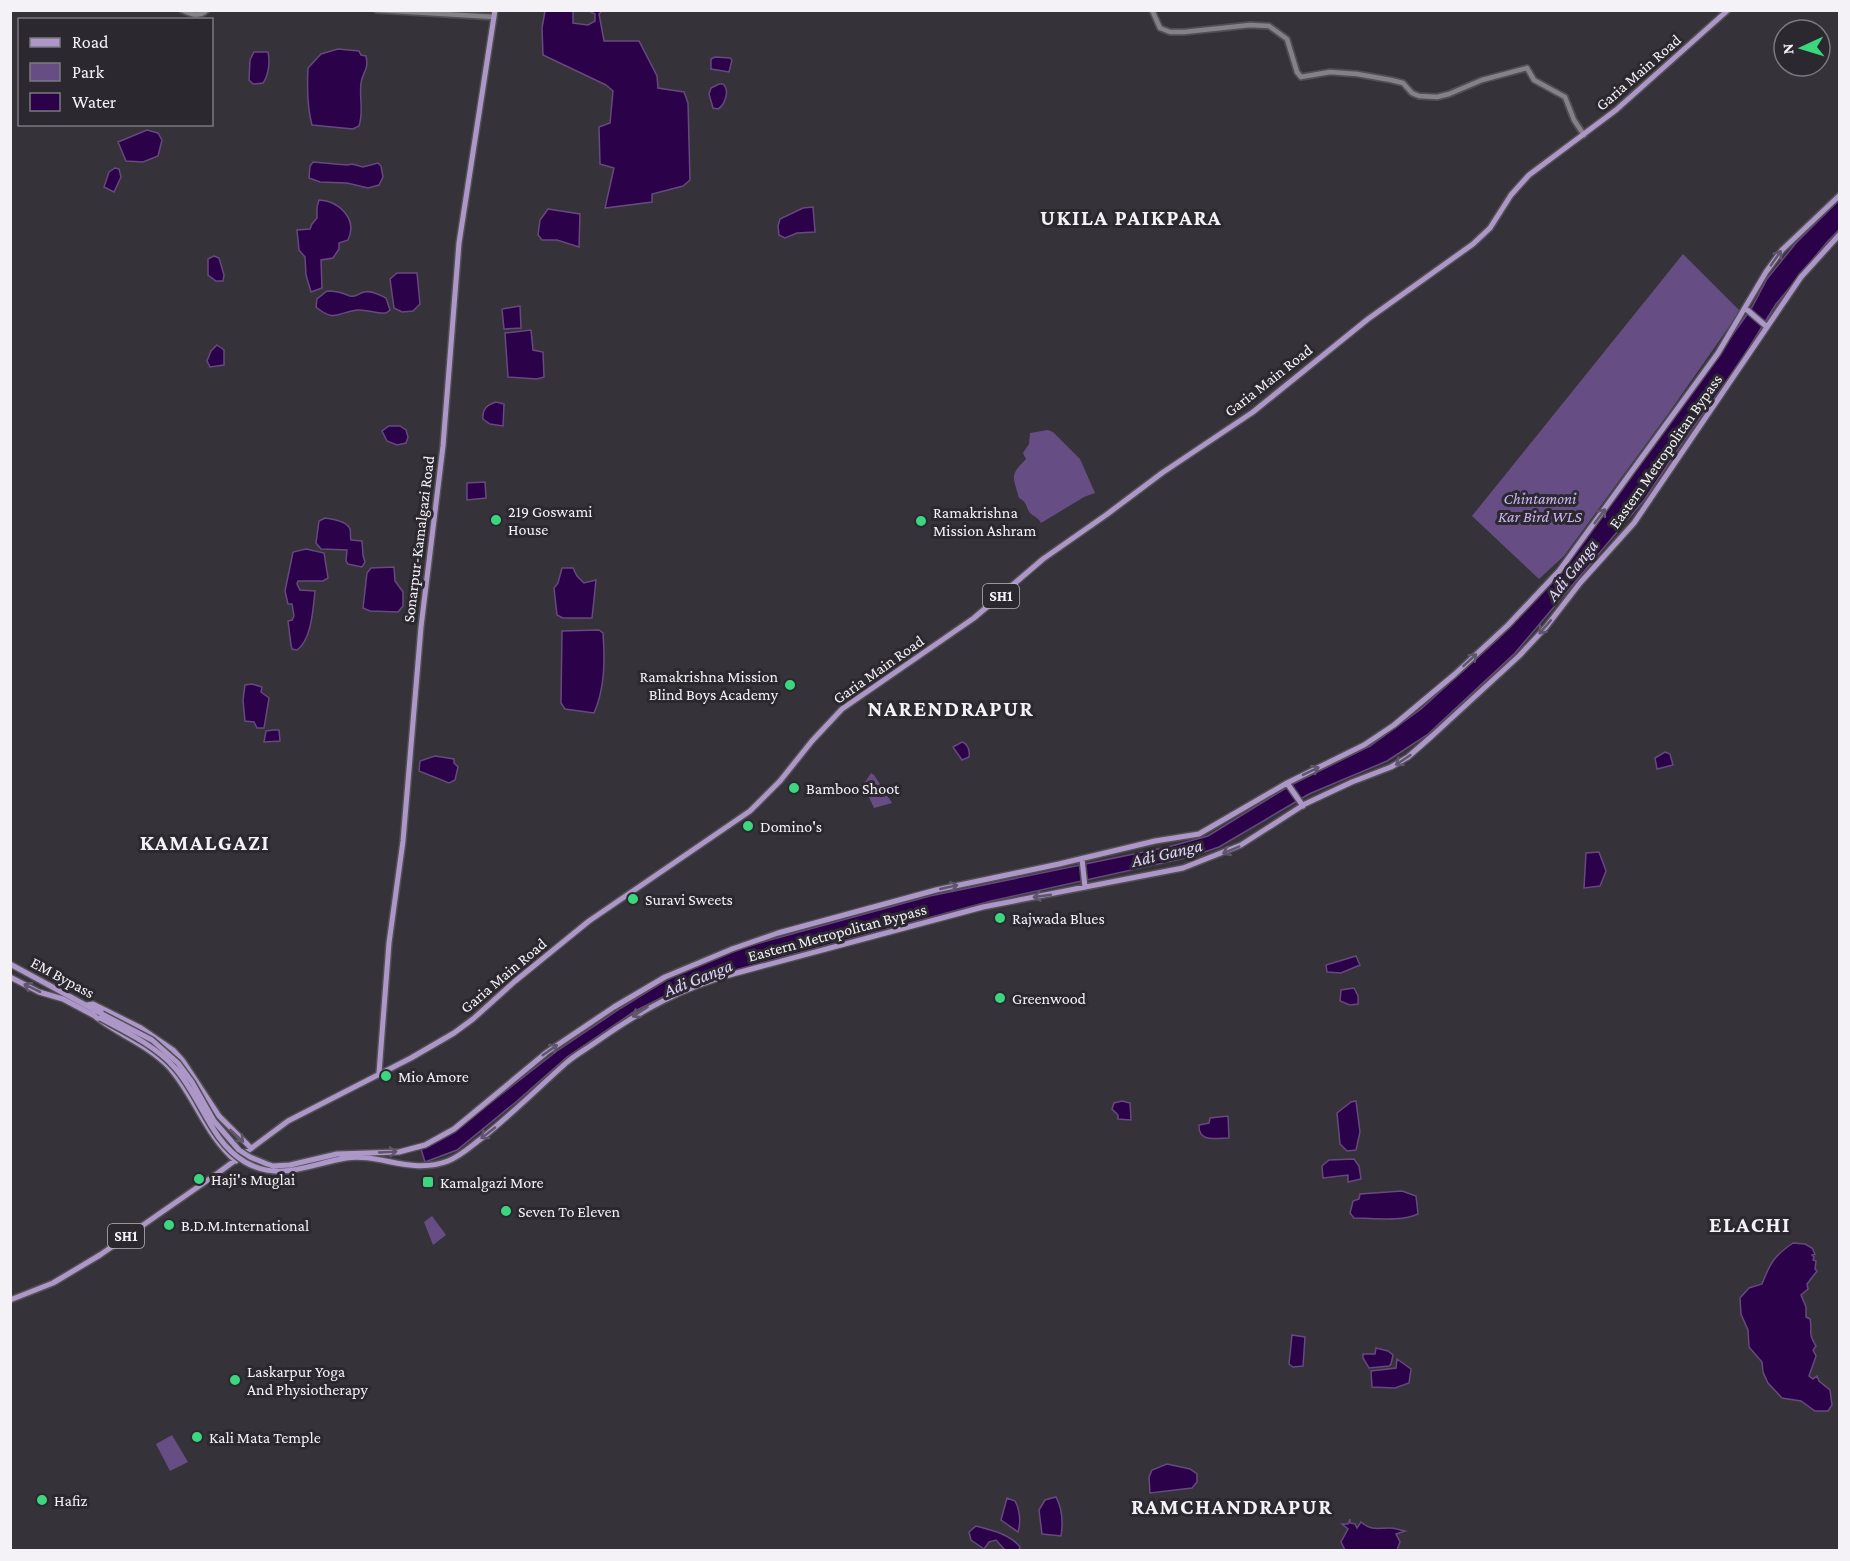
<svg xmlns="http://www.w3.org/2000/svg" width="1850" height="1561" font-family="'Crimson Pro',serif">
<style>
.green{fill:#664e84}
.water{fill:#2b014a;stroke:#67497e;stroke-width:1.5}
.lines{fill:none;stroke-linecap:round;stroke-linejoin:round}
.minor-casing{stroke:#514f53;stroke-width:8}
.major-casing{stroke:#514f53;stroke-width:8}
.minor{stroke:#848188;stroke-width:4.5}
.major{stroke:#ac97c8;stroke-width:5}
.major-bridge-casing{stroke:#514f53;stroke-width:8;stroke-linecap:butt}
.major-bridge{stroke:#ac97c8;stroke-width:5}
.oneway{stroke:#5f556c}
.poi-dot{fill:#3bd77e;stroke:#2b292f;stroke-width:2}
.labels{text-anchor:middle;stroke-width:6;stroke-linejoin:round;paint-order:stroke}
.shield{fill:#2b292f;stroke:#b8b6ba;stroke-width:1.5}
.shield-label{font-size:15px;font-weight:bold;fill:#f4f2f6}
.street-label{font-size:16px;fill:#f4f2f6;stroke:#2b292f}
.park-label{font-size:16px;font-style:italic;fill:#ceb5f3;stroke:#2b292f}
.poi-label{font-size:16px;fill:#f4f2f6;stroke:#2b292f;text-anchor:start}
.water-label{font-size:18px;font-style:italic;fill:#e3d2fd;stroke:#2b292f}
.district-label{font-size:22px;font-weight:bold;letter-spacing:1.5px;fill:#f4f2f6;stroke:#2b292f}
</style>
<rect width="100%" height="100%" fill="#353339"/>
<!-- green -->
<path class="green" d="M 1683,254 L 1740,311 L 1668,414 L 1564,556 L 1539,579 L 1472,516 Z
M 1048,430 L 1053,432 L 1080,459 L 1095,493 L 1084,497 L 1041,523 C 1038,517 1034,517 1030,513 C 1025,506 1028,503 1019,498 C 1013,476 1009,476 1026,459 L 1023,453 L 1029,444 L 1030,433 Z
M 871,773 L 874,775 L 892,803 L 874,808 L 867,793 L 857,796 L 854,794 L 855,788 L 866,781 Z
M 432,1216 L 446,1235 L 433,1245 L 424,1222 Z
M 172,1435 L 188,1462 L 170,1471 L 156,1444 Z"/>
<!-- water -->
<path class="water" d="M 545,11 L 573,11 L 573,23 L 588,25 L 595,21 L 595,14 L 589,11 L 607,11 L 602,11 L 599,14 L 604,41 L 639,41 L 657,76 L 658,88 L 684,92 L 688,103 L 690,180 L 683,186 L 652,194 L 652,202 L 605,208 L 614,168 L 600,164 L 599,127 L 610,123 L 613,91 L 606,85 L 543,55 L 542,28 Z
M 338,49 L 359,51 L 361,55 L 366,56 C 369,71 363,70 361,83 C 359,98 364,111 359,126 L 353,129 L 312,125 C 307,107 307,88 308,68 L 321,54 Z
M 254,52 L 268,52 C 270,61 269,75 263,83 L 253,84 L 249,80 L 250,60 Z
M 715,57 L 730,58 L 732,60 L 729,72 L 711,69 L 711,59 Z
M 719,84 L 723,84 C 730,90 725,105 718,109 L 713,108 L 709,94 L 711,88 Z
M 147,130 L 158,133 L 162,140 L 158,156 L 143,162 L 126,161 L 118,142 Z
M 313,162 L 347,165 L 352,164 L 363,167 L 378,163 L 381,166 L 383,177 L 379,185 L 368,188 L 347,183 L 320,182 L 309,178 L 310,166 Z
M 115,168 L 119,169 L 121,177 L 114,192 L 104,187 L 109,172 Z
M 319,200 C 339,201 358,219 348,240 L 339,243 L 339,249 L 333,258 L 321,260 L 322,288 L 311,292 L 306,275 L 305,257 L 299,250 L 297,230 L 310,229 L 312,224 L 317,218 L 317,207 Z
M 1839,200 L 1839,230 L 1828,241 L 1776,304 L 1739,364 L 1686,437 L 1644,500 L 1515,653 L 1427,735 L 1387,761 L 1309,794 L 1219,847 L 1190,857 L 991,901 L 728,972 L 669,994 L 635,1011 L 567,1057 L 517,1101 L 457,1150 L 425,1162 L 421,1149 L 449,1135 L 557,1051 L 621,1008 L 668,979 L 734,950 L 930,896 L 1168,847 L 1208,836 L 1291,785 L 1370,746 L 1421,709 L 1499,638 L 1564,569 L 1751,309 L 1767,279 L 1796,243 Z
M 813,207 L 815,232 L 797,233 L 785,238 L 779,235 L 778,226 L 780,219 L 803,208 Z
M 548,209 L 580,214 L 579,247 L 557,240 L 542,240 L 538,235 L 540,220 Z
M 214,256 L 219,258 L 224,275 L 223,281 L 216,281 L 208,275 L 208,259 Z
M 397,273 L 417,273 L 420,304 L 413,311 L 402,312 L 394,308 L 390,279 Z
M 327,291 C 337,291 342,293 350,296 C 356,298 359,293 364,292 C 372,290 379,295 386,298 L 390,310 L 386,313 C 377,314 366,309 357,310 C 338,312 335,323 316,307 L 317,299 Z
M 520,306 L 521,328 L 504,329 L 502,309 Z
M 531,330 L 533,350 L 543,352 L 544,377 L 537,379 L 508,377 L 505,333 Z
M 217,345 L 224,350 L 224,365 L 210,367 L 207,361 L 211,351 Z
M 496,402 L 504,404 L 503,426 L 490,424 L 483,419 C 482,409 487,405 496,402 Z
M 389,426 L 400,426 L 406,430 L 408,437 L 406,443 L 397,445 L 387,441 L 382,431 Z
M 485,482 L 486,498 L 467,500 L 467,483 Z
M 325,518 C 333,519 347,521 350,529 C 351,533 350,537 351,540 L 362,541 L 363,555 L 365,562 L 362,567 L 348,564 L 346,561 L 347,550 L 321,549 L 316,543 L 319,521 Z
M 306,549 L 324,553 L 328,578 L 323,581 L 298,581 L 297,584 L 300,590 L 315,591 C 313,608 312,639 297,650 L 292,649 L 291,645 L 288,621 L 292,620 L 294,616 L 292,604 L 288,604 L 285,591 L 293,552 Z
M 394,567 L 395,581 L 403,592 L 403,606 L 398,612 L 370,611 L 363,608 L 367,573 L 371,568 Z
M 562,568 L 573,568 L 577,576 L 584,583 L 596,580 L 592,618 L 563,618 L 557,615 L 554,588 L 558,583 Z
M 599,630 L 603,633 C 605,660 605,688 594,713 L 565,709 L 561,703 L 562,631 Z
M 252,684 L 262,687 L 261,692 L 269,698 L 264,728 L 257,728 L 254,722 L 245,721 L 243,700 L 245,685 Z
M 273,730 L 279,730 L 280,741 L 264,742 L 266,731 Z
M 962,742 C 968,744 970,751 969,757 L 962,760 L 953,747 Z
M 1665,752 L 1670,754 L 1673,765 L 1657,769 L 1655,758 Z
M 435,756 L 454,759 L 454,763 L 458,767 L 455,780 L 449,783 L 419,771 L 420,761 Z
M 1599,852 L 1606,871 L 1600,886 L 1584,888 L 1586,853 Z
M 1356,956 L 1360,965 L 1341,973 L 1327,972 L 1326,965 Z
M 1354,988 L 1358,996 L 1358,1004 L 1350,1005 L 1340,1001 L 1341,990 Z
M 1122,1101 L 1130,1103 L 1131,1120 L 1118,1119 L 1118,1115 L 1112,1109 L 1114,1103 Z
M 1356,1101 L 1360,1132 L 1356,1150 L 1347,1151 L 1340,1144 L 1337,1113 L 1351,1102 Z
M 1228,1116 L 1229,1138 C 1216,1138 1198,1143 1199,1125 L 1209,1123 L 1210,1118 Z
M 1354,1159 L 1359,1166 L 1361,1179 L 1348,1182 L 1348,1175 L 1323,1178 L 1322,1166 L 1329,1160 Z
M 1402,1191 L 1416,1196 L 1418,1214 C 1401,1222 1374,1218 1354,1218 L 1350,1213 L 1353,1201 L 1359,1199 L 1360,1194 Z
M 1793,1243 L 1805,1244 L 1812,1248 L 1815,1254 L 1812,1255 L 1814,1257 L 1813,1260 L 1816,1261 L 1815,1269 L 1817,1271 L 1807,1284 L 1808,1289 L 1801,1295 L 1806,1307 L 1806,1317 L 1810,1319 C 1813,1333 1807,1331 1816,1346 L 1813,1350 L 1816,1356 L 1809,1376 L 1813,1379 L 1817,1376 L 1819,1381 L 1830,1390 L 1832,1405 L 1828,1411 L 1815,1411 L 1801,1401 L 1782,1398 L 1768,1383 L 1763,1372 L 1762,1362 L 1749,1347 L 1748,1330 L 1741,1314 L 1740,1298 L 1749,1288 L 1762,1284 C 1770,1263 1774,1256 1793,1243 Z
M 1292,1335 L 1305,1337 L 1303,1366 L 1293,1367 L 1289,1364 Z
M 1376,1348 L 1388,1351 L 1393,1355 L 1391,1364 L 1389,1366 L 1369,1368 L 1363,1358 L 1363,1354 L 1375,1354 Z
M 1397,1359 L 1411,1369 L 1409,1383 L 1395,1388 L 1372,1387 L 1371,1371 L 1396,1368 Z
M 1167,1464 L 1190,1469 L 1197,1474 L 1197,1482 L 1192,1488 L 1150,1493 L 1149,1477 L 1152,1470 Z
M 1056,1497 C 1062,1508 1063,1523 1061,1536 L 1042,1534 L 1039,1510 L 1045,1500 Z
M 1007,1498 L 1015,1501 C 1020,1510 1021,1522 1018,1532 L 1001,1520 Z
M 1350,1519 L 1350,1523 L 1355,1524 L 1357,1528 L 1361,1522 C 1371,1531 1378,1528 1390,1528 C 1394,1528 1401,1530 1405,1531 L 1396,1534 L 1400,1542 L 1397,1550 L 1345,1550 L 1341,1542 L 1348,1529 L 1342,1524 L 1348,1524 Z
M 976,1526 C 991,1530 1010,1534 1020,1547 L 1019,1550 L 1005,1550 L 996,1540 L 989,1542 L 984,1549 L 971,1540 L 969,1532 Z"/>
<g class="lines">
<!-- minor casing -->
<g class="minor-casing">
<path id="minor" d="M 182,10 C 192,14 198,18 207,10
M 377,10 L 494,17
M 1152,10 L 1160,28 L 1170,32 L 1184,32 L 1250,25 L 1269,26 L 1287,39 L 1297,72 L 1301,77 L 1330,72 L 1357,74 L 1391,80 L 1403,83 L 1412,93 L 1419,96 L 1437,97 L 1449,94 L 1482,80 L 1527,68 L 1534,80 L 1565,97 L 1574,120 L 1584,135"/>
</g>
<!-- major casing -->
<g class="major-casing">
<path id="major" d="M 1745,308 L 1767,327
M 1287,783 L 1303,806
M 1082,859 L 1085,887
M 732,949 L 778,933 L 936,890 L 1059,864 L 1155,841 L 1199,834 L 1287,783 L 1364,745 L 1394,725 L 1455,674 L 1508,625 L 1559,571 L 1718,353 L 1766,272 L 1782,250 L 1840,195
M 10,964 L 102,1014
M 733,974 L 983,907 L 1183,868 L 1241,845 L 1305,804 L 1352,782 L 1391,767 L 1408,757 L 1432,736 L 1519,656 L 1546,627 L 1580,583 L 1634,523 L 1801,277 L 1840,234
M 10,977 L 39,992 L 63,999 L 93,1015
M 87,1005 L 93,1004 L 141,1028 L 173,1050 L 183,1061 L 219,1116 L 251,1148
M 92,1014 C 116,1034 147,1044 169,1067 C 195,1096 205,1135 236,1161
M 379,1073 L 389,943 L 403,841 L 421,627 L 443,446 L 459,243 L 495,10
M 10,1300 L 53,1283 L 100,1255 L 218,1173 L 288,1121 L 411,1058 L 454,1033 L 473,1019 L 514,982 L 589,921 L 750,811 L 780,781 L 812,741 L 842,709 L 974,618 L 1043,559 L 1106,515 L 1162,473 L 1253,412 L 1368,319 L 1473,244 L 1490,228 L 1511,195 L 1529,175 L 1616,110 L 1728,10"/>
</g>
<!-- minor -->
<use href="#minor" class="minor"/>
<!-- major -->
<use href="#major" class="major"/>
<!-- major-bridge casing -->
<g class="major-bridge-casing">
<path id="major-bridge" d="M 102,1014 L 152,1040 L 178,1063 L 192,1082 L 214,1121 L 239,1150 L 250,1157 L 267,1164 L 273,1166 L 290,1165 L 337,1154 L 399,1152 L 425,1145 L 454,1129 L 547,1052 L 614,1007 L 665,977 L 732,949
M 100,1018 C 126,1032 156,1046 175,1068 C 201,1097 210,1141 245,1162 C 279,1182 310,1164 346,1158 C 380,1153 411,1175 448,1161 C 461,1156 471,1146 482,1138 C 512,1114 538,1088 566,1063 C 575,1055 586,1049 596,1042 C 640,1011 681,988 733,974"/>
</g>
<!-- major-bridge -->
<use href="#major-bridge" class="major-bridge"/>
</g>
<!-- one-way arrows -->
<defs><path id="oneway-shaft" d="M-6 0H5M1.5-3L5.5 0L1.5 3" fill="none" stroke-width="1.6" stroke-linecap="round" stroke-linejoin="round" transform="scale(1.5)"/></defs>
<g class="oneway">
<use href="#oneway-shaft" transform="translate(1776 258) rotate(-55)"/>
<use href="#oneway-shaft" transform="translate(1600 516) rotate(-53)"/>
<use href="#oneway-shaft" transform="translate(1545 627) rotate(131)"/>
<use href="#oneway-shaft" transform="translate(1470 660) rotate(-43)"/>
<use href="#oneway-shaft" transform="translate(1403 760) rotate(146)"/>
<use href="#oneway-shaft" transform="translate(1311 771) rotate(-26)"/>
<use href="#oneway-shaft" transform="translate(1231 850) rotate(157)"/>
<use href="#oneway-shaft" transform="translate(949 887) rotate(-13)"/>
<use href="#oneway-shaft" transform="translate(1042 896) rotate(172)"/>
<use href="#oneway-shaft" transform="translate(32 988) rotate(-154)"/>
<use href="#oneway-shaft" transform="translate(640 1012) rotate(147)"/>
<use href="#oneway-shaft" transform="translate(550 1050) rotate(-35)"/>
<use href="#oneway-shaft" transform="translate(488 1133) rotate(142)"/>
<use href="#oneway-shaft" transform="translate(237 1136) rotate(43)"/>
<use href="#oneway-shaft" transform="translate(388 1152) rotate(-3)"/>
</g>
<!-- markers -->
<g class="poi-dot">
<circle cx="496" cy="520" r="6"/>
<circle cx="921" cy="521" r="6"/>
<circle cx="790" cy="685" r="6"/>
<circle cx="794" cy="788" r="6"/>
<circle cx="748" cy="826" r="6"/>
<circle cx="633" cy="899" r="6"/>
<circle cx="1000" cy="918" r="6"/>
<circle cx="1000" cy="998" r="6"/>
<circle cx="386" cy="1076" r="6"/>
<circle cx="199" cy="1179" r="6"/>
<rect x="422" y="1176" width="12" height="12" rx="3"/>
<circle cx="506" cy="1211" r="6"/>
<circle cx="169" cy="1225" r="6"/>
<circle cx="235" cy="1380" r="6"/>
<circle cx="197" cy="1437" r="6"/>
<circle cx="42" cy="1500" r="6"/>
</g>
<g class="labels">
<!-- shield labels -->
<g class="shield">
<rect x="983" y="584" width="36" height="24" rx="4.5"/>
<rect x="108" y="1224" width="36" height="24" rx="4.5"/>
</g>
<g class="shield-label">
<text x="1001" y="601">SH1</text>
<text x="126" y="1241">SH1</text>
</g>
<!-- street labels -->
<g class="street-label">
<text transform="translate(1638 72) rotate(-41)" y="6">Garia Main Road</text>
<text transform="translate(1268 380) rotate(-38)" y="6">Garia Main Road</text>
<text transform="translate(1665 451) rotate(-55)" y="6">Eastern Metropolitan Bypass</text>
<text transform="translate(418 539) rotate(-83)" y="6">Sonarpur-Kamalgazi Road</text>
<text transform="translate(878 669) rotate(-35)" y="6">Garia Main Road</text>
<text transform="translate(837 932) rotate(-15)" y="6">Eastern Metropolitan Bypass</text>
<text transform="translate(503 975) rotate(-40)" y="6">Garia Main Road</text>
<text transform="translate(63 977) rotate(28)" y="6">EM Bypass</text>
</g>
<!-- park labels -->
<g class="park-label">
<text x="1540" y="504">Chintamoni<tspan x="1540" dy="18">Kar Bird WLS</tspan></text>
</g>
<!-- poi labels -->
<g class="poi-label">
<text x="508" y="517">219 Goswami<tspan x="508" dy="18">House</tspan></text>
<text x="933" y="518">Ramakrishna<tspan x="933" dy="18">Mission Ashram</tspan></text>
<text x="778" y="682" text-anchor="end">Ramakrishna Mission<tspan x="778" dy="18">Blind Boys Academy</tspan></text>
<text x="806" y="794">Bamboo Shoot</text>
<text x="760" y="832">Domino's</text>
<text x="645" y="905">Suravi Sweets</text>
<text x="1012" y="924">Rajwada Blues</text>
<text x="1012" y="1004">Greenwood</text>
<text x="398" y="1082">Mio Amore</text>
<text x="211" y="1185">Haji's Muglai</text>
<text x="440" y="1188">Kamalgazi More</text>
<text x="518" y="1217">Seven To Eleven</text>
<text x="181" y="1231">B.D.M.International</text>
<text x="247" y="1377">Laskarpur Yoga<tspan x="247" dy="18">And Physiotherapy</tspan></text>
<text x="209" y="1443">Kali Mata Temple</text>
<text x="54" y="1506">Hafiz</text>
</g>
<!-- water labels -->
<g class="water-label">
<text transform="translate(1572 570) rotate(-52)" y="6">Adi Ganga</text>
<text transform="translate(1167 853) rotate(-13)" y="6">Adi Ganga</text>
<text transform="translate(698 978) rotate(-22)" y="6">Adi Ganga</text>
</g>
<!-- district labels -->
<g class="district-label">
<text x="1131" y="225">UKILA PAIKPARA</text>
<text x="951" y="716">NARENDRAPUR</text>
<text x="205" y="850">KAMALGAZI</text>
<text x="1750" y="1232">ELACHI</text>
<text x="1232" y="1514">RAMCHANDRAPUR</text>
</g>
</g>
<!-- border -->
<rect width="1850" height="1561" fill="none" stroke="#f4f2f6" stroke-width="24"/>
<!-- legend -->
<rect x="18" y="18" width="195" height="108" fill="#2b292f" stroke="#7b797f" stroke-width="1.5"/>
<rect x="30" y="38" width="30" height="9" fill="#ac97c8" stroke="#7b797f" stroke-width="1.5"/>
<text x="72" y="48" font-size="18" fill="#f4f2f6">Road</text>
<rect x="30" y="63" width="30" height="18" fill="#664e84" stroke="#7b797f" stroke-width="1.5"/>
<text x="72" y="78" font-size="18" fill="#f4f2f6">Park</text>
<rect x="30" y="93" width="30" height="18" fill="#2b014a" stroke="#7b797f" stroke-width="1.5"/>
<text x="72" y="108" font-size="18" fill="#f4f2f6">Water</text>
<!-- north arrow -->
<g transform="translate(1802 48) rotate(266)"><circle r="28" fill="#2b292f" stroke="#7b797f" stroke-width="1.5"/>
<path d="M0-4.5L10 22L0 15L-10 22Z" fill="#3bd77e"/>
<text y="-9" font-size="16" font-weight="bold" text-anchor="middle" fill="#f4f2f6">N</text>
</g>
</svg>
